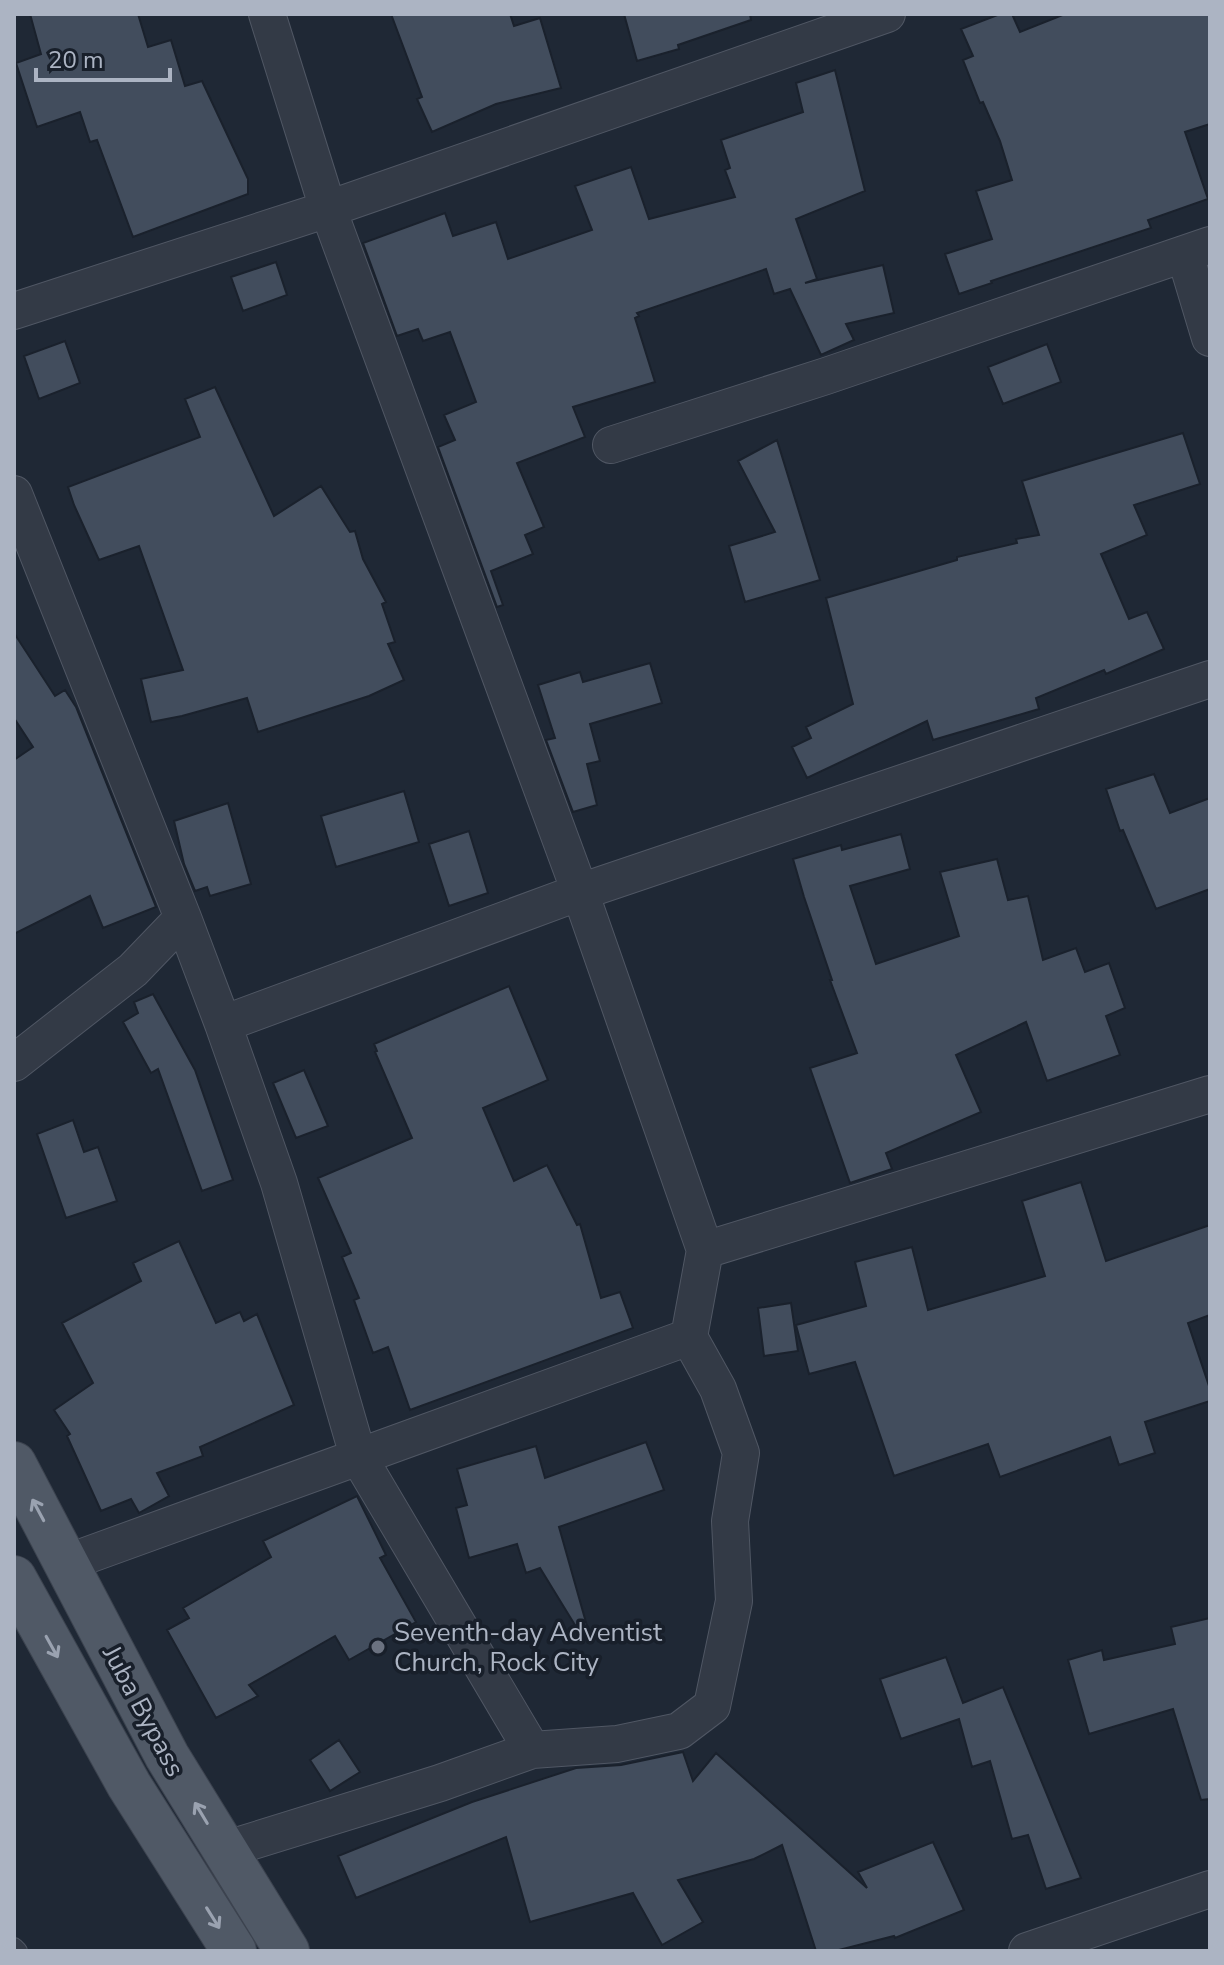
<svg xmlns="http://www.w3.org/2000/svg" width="1224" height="1965" font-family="'Nunito Sans',sans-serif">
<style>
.building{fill:#424d5d;stroke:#1a212c;stroke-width:2}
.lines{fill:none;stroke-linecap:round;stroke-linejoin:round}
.lane-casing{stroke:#505764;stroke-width:20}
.street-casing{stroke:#505764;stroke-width:38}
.primary-casing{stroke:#3c434f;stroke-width:46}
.lane{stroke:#333a46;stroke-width:18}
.street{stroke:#333a46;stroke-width:36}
.primary{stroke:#505966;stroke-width:44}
.oneway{stroke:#9aa2b0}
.worship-dot{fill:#6b7280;stroke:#181f2a;stroke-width:3}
.labels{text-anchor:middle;stroke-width:7;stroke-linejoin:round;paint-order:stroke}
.poi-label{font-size:26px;fill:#acb4c3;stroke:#181f2a;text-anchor:start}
.street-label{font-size:26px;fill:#acb4c3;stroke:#181f2a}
</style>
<rect width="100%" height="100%" fill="#1f2835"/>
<!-- building -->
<path class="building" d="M 30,14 L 138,14 L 148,47 L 171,40 L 185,86 L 202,81 L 248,179 L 248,194 L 133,237 L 97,140 L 90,142 L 80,112 L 37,127 L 16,63 L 41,54 Z
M 391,14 L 510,14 L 514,26 L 540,18 L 561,88 L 496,104 L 432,132 L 417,99 L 422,97 Z
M 624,14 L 750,14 L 751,20 L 678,45 L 679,49 L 637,61 Z
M 1000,14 L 1012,14 L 1020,32 L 1065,14 L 1210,14 L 1210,124 L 1185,132 L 1208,199 L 1148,220 L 1151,228 L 991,281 L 992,283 L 959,294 L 945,254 L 992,239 L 976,191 L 1012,180 L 1000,141 L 983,102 L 980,103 L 963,60 L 973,56 L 961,29 Z
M 835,70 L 865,191 L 796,219 L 817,279 L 805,283 L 883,265 L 894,313 L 846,324 L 854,340 L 821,355 L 790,289 L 774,294 L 766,269 L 637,313 L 639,316 L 635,318 L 655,382 L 573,407 L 585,437 L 517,463 L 544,527 L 525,535 L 533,554 L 491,571 L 503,605 L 497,607 L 438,447 L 455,440 L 444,415 L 476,402 L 450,332 L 423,341 L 418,329 L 397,336 L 363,243 L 445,213 L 453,236 L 496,222 L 508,259 L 592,230 L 575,186 L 631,167 L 649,219 L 735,197 L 725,170 L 730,168 L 721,140 L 803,112 L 796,83 Z
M 276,262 L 287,295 L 243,311 L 231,277 Z
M 65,341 L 80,383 L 39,399 L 24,356 Z
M 1047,344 L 1061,382 L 1003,404 L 988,367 Z
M 215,387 L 274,516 L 321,486 L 350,532 L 355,531 L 363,559 L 386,602 L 382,604 L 395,642 L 388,644 L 404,680 L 369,696 L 258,732 L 247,698 L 182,716 L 151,722 L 141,679 L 183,670 L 139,546 L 99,560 L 74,505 L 68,487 L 200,437 L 185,399 Z
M 1183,433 L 1200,484 L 1134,505 L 1147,535 L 1101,554 L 1129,619 L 1147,612 L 1164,649 L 1106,674 L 1104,670 L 1036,698 L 1039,709 L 933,740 L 927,721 L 807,778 L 792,747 L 811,738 L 806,727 L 853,704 L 826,598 L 957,560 L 957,557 L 1017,543 L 1016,539 L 1039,535 L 1022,481 Z
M 777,440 L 820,580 L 745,602 L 729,546 L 775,532 L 738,461 Z
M 14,633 L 55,696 L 65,690 L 76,707 L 156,907 L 103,928 L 90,896 L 14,934 L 14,760 L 33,747 L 14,718 Z
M 650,663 L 662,703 L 590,724 L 600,761 L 587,764 L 597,805 L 573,812 L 546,740 L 555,738 L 538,685 L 580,672 L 583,682 Z
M 1154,774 L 1170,813 L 1210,798 L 1210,889 L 1156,909 L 1123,830 L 1120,831 L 1106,789 Z
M 404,791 L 419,842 L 336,867 L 321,816 Z
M 228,803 L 251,884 L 210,896 L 207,887 L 195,891 L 184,864 L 174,821 Z
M 469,831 L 488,893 L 449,906 L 429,844 Z
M 901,834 L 910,869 L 850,886 L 876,964 L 959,936 L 940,872 L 997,859 L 1008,900 L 1028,896 L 1043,960 L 1076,948 L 1085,972 L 1109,963 L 1125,1008 L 1106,1016 L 1120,1055 L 1047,1081 L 1026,1022 L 956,1055 L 981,1112 L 886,1153 L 892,1169 L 850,1183 L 810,1068 L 857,1053 L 830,980 L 832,980 L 804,897 L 793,859 L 841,845 L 842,850 Z
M 509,986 L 548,1080 L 483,1108 L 514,1181 L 547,1165 L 577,1225 L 580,1224 L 601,1298 L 620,1292 L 633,1328 L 410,1410 L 388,1347 L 373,1353 L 354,1300 L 359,1298 L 342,1257 L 351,1253 L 318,1178 L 412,1138 L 375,1052 L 377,1051 L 374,1044 Z
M 153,994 L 195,1070 L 233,1180 L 202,1191 L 158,1069 L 151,1073 L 123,1022 L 138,1013 L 134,1002 Z
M 304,1070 L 328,1126 L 296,1138 L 273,1083 Z
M 73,1120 L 84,1152 L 98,1147 L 117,1201 L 66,1218 L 37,1134 Z
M 1081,1182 L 1106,1261 L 1210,1225 L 1210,1315 L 1188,1323 L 1210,1389 L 1210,1401 L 1145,1422 L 1155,1453 L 1119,1465 L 1110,1437 L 1000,1477 L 988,1444 L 894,1476 L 855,1362 L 809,1374 L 796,1325 L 866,1306 L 855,1262 L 912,1247 L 928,1310 L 1045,1276 L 1022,1201 Z
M 179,1241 L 216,1323 L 240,1312 L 244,1321 L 257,1314 L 294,1405 L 200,1447 L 203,1456 L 157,1473 L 169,1496 L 139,1513 L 131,1499 L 101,1511 L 67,1436 L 70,1434 L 54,1410 L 93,1383 L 62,1323 L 141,1281 L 133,1263 Z
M 791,1303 L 798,1351 L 764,1356 L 758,1308 Z
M 646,1442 L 664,1490 L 559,1527 L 587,1626 L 578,1630 L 540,1568 L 526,1573 L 517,1544 L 469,1558 L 456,1508 L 467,1505 L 457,1469 L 536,1446 L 545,1478 Z
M 357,1496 L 386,1555 L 380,1558 L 416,1622 L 349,1660 L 335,1636 L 249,1685 L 258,1696 L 216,1718 L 167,1630 L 189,1618 L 183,1608 L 271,1557 L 263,1541 Z
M 1210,1618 L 1210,1799 L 1201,1800 L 1173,1709 L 1089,1734 L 1068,1660 L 1102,1650 L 1104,1660 L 1175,1644 L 1171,1627 Z
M 946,1657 L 963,1703 L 1003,1687 L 1081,1878 L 1046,1889 L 1028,1835 L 1012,1839 L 990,1761 L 972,1767 L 959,1719 L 901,1739 L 880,1679 Z
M 339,1740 L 360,1772 L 330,1791 L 310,1760 Z
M 683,1752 L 693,1781 L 716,1753 L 867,1888 L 858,1872 L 933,1842 L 964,1910 L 895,1938 L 894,1936 L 835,1951 L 816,1951 L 782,1845 L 754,1859 L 678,1880 L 703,1922 L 662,1945 L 633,1893 L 530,1922 L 506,1837 L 356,1898 L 338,1856 L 472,1802 L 576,1768 L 621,1765 Z"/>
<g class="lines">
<!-- lane casing -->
<g class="lane-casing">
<path id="lane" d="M 14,1947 L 18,1951"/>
</g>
<!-- street casing -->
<g class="street-casing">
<path id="street" d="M 1185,255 L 1210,338
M 14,311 L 328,209 L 887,14
M 611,445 L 826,376 L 1210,245
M 14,494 L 183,918 L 223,1024 L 279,1183 L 358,1456 L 532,1750
M 223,1024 L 580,892 L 1210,679
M 14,1063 L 133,970 L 183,918
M 705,1250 L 1210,1094
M 66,1563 L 689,1337
M 224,1850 L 440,1783 L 532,1750 L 617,1744 L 679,1731 L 712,1706 L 734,1601 L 730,1521 L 741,1453 L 718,1389 L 689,1337 L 705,1250 L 580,892 L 328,209 L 267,14
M 1027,1951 L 1210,1889"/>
</g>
<!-- primary casing -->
<g class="primary-casing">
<path id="primary" d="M 14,1464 L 167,1756 L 287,1951
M 14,1578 L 129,1785 L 234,1951"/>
</g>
<!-- lane -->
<use href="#lane" class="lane"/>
<!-- street -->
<use href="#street" class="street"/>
<!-- primary -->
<use href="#primary" class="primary"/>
</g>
<!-- one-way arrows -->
<defs><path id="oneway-shaft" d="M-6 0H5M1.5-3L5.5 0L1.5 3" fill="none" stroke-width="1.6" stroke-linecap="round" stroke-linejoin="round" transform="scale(2)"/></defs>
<g class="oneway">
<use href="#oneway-shaft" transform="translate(38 1510) rotate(-118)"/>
<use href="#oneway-shaft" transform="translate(52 1647) rotate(61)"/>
<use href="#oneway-shaft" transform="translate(201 1813) rotate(-121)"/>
<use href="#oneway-shaft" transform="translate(213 1918) rotate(58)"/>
</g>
<!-- markers -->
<circle class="worship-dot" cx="378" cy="1647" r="8"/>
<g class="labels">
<!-- poi labels -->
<g class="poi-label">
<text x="394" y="1641">Seventh-day Adventist<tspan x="394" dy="30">Church, Rock City</tspan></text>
</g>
<!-- street labels -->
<g class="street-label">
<text transform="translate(144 1711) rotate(62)" y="9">Juba Bypass</text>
</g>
</g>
<!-- border -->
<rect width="1224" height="1965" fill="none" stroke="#acb4c3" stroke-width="32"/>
<!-- scale -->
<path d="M36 68v12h134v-12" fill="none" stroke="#acb4c3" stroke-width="4"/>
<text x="48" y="68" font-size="24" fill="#acb4c3" stroke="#181f2a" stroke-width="6" paint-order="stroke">20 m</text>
</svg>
